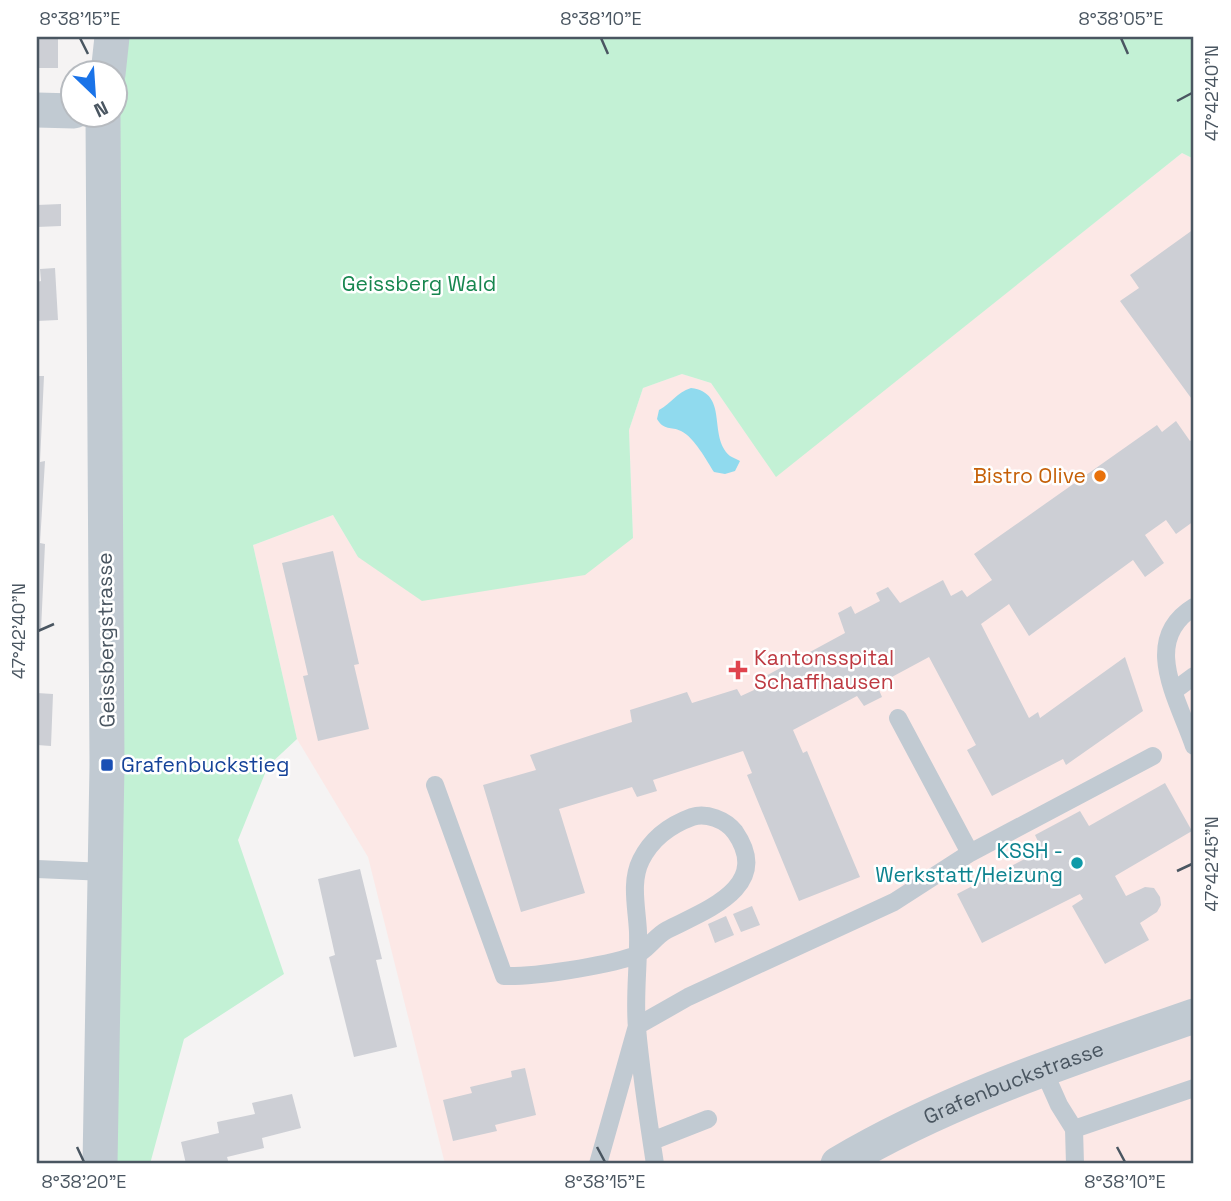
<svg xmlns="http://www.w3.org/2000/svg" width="1231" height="1201" font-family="'Space Grotesk',sans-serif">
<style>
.medical{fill:#fce8e6}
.green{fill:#c3f1d5}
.water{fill:#90daee}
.building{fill:#cdcfd5}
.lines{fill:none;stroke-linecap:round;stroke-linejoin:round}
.lane{stroke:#c1cad2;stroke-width:18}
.street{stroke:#c1cad2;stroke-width:35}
.ticks{fill:none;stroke:#4a5661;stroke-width:2.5}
.food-dot{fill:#e8710a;stroke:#fff;stroke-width:2.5}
.health-dot{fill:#e0444e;stroke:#fff;stroke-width:2.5}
.transit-dot{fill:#1a4fb4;stroke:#fff;stroke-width:2.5}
.culture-dot{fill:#0f9aa8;stroke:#fff;stroke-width:2.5}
.labels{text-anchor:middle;stroke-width:5;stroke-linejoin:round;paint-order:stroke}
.park-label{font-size:21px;fill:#17864f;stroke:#fff}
.food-label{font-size:21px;fill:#c56008;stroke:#fff;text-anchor:end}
.street-label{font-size:21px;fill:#4a5661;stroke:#fff}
.health-label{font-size:21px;fill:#be3a42;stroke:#fff;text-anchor:start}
.transit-label{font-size:21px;fill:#164399;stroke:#fff;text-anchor:start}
.culture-label{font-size:21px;fill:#0d838f;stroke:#fff;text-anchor:end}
.neatline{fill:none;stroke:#4a5661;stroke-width:2.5}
.ticks-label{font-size:18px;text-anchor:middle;fill:#4a5661}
</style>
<rect width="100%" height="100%" fill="#f5f3f3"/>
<!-- medical -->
<path class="medical" d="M 1182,153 L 1194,159 L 1194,1164 L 445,1164 L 368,857 L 297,739 L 253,545 L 333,515 L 358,557 L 633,538 L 629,430 L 643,388 L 682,374 L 711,383 L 776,476 Z"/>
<!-- green -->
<path class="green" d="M 113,37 L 1194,37 L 1194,159 L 1182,153 L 776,477 L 711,383 L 682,374 L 643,388 L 629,430 L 633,538 L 585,575 L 422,601 L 358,557 L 333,515 L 253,545 L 297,739 L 268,766 L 238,840 L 284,974 L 184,1039 L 150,1164 L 100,1164 L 116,116 Z"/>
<!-- water -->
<path class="water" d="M 691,388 C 730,393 707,436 730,456 C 733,458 737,459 740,461 L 735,471 L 725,474 L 714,472 C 706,460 695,438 681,431 C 671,426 664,431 657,419 L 659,410 C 672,403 676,393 691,388 Z"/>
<!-- building -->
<path class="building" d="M 37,37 L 58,37 L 58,68 L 37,68 Z
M 61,204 L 61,226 L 37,227 L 37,205 Z
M 1194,229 L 1194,402 L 1120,301 L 1139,288 L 1130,275 Z
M 55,268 L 58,320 L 37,321 L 37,282 L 41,281 L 40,269 Z
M 37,376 L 44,376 L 40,462 L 45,461 L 40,543 L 45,544 L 41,630 L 37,629 Z
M 1176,421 L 1190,441 L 1194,438 L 1194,521 L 1176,534 L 1166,520 L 1145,535 L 1164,563 L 1145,577 L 1133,560 L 1029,636 L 1009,604 L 981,624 L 1029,718 L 1038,712 L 1040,718 L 1125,657 L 1143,711 L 1066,765 L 1063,759 L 992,796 L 967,750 L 976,745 L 929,657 L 877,685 L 882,697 L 864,706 L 857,696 L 793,730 L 803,753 L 807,751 L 860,877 L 799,901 L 747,775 L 752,773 L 743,751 L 653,780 L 657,791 L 637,797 L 632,787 L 559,809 L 585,893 L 521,912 L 483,785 L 536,770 L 530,755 L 632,722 L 630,710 L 687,692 L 692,703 L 737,689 L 741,696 L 754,690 L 753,683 L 845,633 L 838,613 L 851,606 L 855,614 L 880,601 L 876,593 L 888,587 L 900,603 L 943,580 L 951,596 L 962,590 L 967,597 L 992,580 L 974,554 L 1157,425 L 1162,432 Z
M 333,551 L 359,664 L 354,665 L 369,729 L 318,741 L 303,676 L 308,675 L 282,563 Z
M 37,693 L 53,694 L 51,746 L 37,745 Z
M 1165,783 L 1192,831 L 1115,876 L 1126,896 L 1145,887 L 1154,888 L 1160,897 L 1161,905 L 1157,912 L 1140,923 L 1149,940 L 1105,964 L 1072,906 L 1083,899 L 1080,894 L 982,943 L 957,894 L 1042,850 L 1035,835 L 1080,811 L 1089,826 Z
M 360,869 L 382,959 L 376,960 L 397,1047 L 354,1057 L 329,957 L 335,955 L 318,879 Z
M 752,906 L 760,925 L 741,932 L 733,914 Z
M 726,916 L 734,935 L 715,943 L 708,924 Z
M 525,1068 L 536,1115 L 495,1125 L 497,1131 L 453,1141 L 443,1100 L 472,1093 L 470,1087 L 512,1077 L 511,1071 Z
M 292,1094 L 301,1128 L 262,1138 L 264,1148 L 227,1157 L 229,1164 L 186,1164 L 181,1142 L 219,1133 L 217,1122 L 255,1114 L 252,1103 Z"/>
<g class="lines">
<!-- lane -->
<path class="lane" d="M 1194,607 C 1140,640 1178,699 1194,746
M 1175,690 L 1194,676
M 898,718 L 970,853
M 435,785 L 504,976 C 536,977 604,966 634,956 C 646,952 655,936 667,930 C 706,910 773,887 735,832 C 726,820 706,812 692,817 C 670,825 652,838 641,860 C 630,882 637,908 638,932 C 639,964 634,996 637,1028 C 641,1073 648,1119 655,1164
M 37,869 L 106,872
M 1043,1069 L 1059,1105 L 1074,1129
M 652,1141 L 708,1119
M 598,1164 L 637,1026 L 688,997 L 894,902 L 970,853 L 1153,756
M 1075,1164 L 1074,1129 L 1194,1088"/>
<!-- street -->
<g class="street">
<path d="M 108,74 L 112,37"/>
<path d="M 37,110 L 74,111"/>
<path d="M 100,1164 L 107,765 L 103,116"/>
<path id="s1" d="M 838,1164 C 949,1098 1074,1058 1194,1016"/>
</g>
</g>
<!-- ticks -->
<path class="ticks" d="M 80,38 L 88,54M 601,38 L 608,54M 1121,38 L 1128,54M 1177,101 L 1192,93M 38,631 L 54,624M 1177,871 L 1192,864M 77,1147 L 84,1162M 597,1147 L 605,1162M 1117,1147 L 1125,1162"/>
<!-- markers -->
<circle class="food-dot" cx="1100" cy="476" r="7"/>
<path class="health-dot" d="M734.5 659.5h7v7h7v7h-7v7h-7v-7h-7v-7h7z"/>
<rect class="transit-dot" x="100" y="758" width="14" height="14" rx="3.5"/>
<circle class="culture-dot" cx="1077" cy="863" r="7"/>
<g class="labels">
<!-- park labels -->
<g class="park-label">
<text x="419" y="291">Geissberg Wald</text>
</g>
<!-- food labels -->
<g class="food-label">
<text x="1086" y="483">Bistro Olive</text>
</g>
<!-- street labels -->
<g class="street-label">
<text transform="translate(106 640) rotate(-91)" y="7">Geissbergstrasse</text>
<text dy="7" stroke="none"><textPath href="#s1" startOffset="194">Grafenbuckstrasse</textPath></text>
</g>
<!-- health labels -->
<g class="health-label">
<text x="754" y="665">Kantonsspital<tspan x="754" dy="24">Schaffhausen</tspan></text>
</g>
<!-- transit labels -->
<g class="transit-label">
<text x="121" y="772">Grafenbuckstieg</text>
</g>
<!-- culture labels -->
<g class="culture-label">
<text x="1063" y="858">KSSH -<tspan x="1063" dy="24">Werkstatt/Heizung</tspan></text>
</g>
</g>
<!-- border -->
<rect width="1231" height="1201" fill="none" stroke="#ffffff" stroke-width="77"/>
<!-- north arrow -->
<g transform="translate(94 94) rotate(155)"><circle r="33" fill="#ffffff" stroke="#b7bbc0" stroke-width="2"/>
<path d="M0-5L12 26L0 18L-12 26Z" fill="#1a73e8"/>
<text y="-10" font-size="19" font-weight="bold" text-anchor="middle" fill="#4a5661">N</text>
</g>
<rect x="38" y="38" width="1154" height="1124" class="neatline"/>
<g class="ticks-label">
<text x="80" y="25">8°38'15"E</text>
<text x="601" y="25">8°38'10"E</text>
<text x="1121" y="25">8°38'05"E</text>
<text transform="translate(1212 93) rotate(-90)" y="6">47°42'40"N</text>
<text transform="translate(19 631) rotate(-90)" y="6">47°42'40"N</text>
<text transform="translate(1212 864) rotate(-90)" y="6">47°42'45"N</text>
<text x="84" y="1188">8°38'20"E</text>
<text x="605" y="1188">8°38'15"E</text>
<text x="1125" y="1188">8°38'10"E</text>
</g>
</svg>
